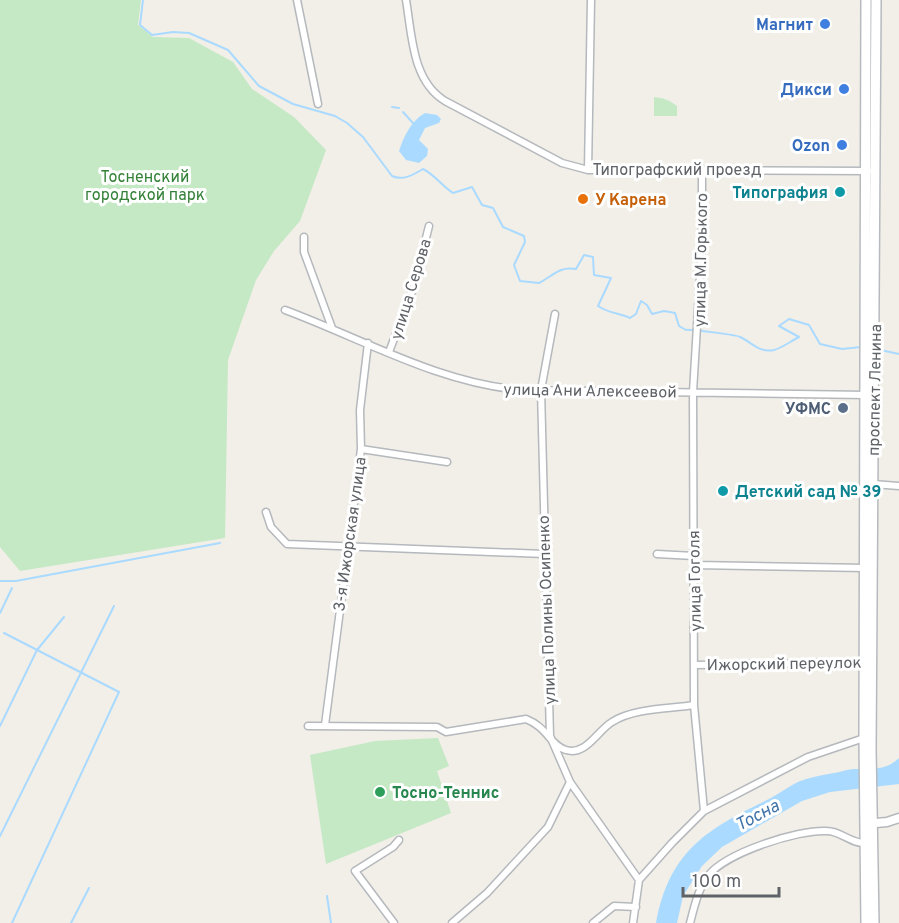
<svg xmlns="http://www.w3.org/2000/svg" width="899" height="923" font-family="Overpass,sans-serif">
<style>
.green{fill:#c5e8c5}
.water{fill:#aadaff}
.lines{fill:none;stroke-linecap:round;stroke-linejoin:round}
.stream{stroke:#aadaff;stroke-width:2}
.minor-casing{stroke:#b5b8bc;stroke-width:9}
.tertiary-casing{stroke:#b5b8bc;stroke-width:11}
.secondary-casing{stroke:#b6babf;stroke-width:12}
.minor{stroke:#fff;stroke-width:6}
.tertiary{stroke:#fff;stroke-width:8}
.secondary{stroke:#fff;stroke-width:9}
.shop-dot{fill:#3f7fe0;stroke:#fff;stroke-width:2}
.culture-dot{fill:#0f9aa8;stroke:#fff;stroke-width:2}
.food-dot{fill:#e8710a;stroke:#fff;stroke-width:2}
.service-dot{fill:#5c6f8a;stroke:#fff;stroke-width:2}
.leisure-dot{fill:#2e9e5b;stroke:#fff;stroke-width:2}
.labels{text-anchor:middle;stroke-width:6;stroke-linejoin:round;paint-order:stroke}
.shop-label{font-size:16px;font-weight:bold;fill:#366cbe;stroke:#fff;text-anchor:end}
.street-label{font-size:16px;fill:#5f6368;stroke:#fff}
.park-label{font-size:16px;fill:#348238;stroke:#fff}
.culture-label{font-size:16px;font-weight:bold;fill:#0d838f;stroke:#fff;text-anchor:end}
.food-label{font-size:16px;font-weight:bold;fill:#c56008;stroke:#fff;text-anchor:start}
.service-label{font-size:16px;font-weight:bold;fill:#4e5e75;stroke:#fff;text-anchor:end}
.leisure-label{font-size:16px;font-weight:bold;fill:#27864d;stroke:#fff;text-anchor:start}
.water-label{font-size:18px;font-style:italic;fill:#4174aa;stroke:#fff}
</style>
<rect width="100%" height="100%" fill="#f1efe8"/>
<!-- green -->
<path class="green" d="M 0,0 L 141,0 L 138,25 L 153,37 L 189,38 L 233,62 L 252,89 L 294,117 L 326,150 L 300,221 L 274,251 L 256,280 L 228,360 L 225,538 L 20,571 L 0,547 Z
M 654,97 C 664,98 669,100 677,106 L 677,116 L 654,116 Z
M 438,738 L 449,766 L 437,771 L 451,813 L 326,864 L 310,755 L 375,741 Z"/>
<!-- water -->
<path class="water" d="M 425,113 L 437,115 L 441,119 L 439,123 L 425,128 L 419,140 L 428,149 L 427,156 L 419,163 L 406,160 L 399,151 C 404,136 411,121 425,113 Z
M 899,758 L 899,784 L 830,792 L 802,801 L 722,847 L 702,866 L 683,896 L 677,923 L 656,923 C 669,854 703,831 763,802 C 774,797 783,790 794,784 C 808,776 828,775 843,771 C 865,765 881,775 899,758 Z"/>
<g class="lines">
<!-- stream -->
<path class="stream" d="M 143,0 L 140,25 L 152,35 L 173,32 L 189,33 L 228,50 L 259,86 L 293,104 L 335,116 L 347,123 L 363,137 L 392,176 C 403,181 413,175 423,169 C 435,175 441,185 453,193 L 472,187 L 482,205 L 493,208 L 503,227 L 524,236 L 525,242 L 514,265 L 520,281 L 539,283 C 553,276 559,266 576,269 L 584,255 L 593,257 L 594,275 L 611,278 L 598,306 C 608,313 619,313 630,318 L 636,314 L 641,301 L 647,305 L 652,314 L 664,311 L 675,313 L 679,326 L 686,330 C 689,329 738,335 740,337 C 753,343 759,353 774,350 C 782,348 791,341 799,337 L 779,326 L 789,319 L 809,325 L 820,344 L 842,349 L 861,347
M 392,107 L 399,108
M 403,112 L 413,123
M 876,349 L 899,354
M 0,581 L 16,581 L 220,543
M 0,613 L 12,588
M 4,633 L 119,692 L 12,923
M 0,726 L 37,650 L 64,617
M 0,836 L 114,606
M 327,896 L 331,923
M 71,923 L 89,888"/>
<!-- minor casing -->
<g class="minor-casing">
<path id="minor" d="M 297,0 L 318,104
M 406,0 C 412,35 412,81 445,101 L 562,163 L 588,170 L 868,171
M 702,169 L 702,243 L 693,392 L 694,705 L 704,811
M 588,170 L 591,0
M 304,237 L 304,252 L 332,328
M 285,310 C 363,339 438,383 521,390 L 867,395
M 555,314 L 541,390 L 550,736 L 570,782 L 639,880
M 389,352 L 413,289 L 429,226
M 361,449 L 447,462
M 873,484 L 899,486
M 266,512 L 271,527 L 287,544 L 544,554
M 657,554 L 694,556
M 695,565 L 866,568
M 696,665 L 866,662
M 325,725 L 361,449 L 360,410 L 368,343
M 308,726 L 437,727 L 446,732 L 526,719 C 547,727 551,746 566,750 C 586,756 597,731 612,722 C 634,708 669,709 694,705
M 394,923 L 355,871 L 393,847 L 399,840
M 452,923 L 487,893 L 548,827 L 570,782
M 593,923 L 614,906 L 636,907
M 633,923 L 639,880 L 672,843 L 704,811 L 808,757 L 864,738
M 690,923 C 694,908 698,889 708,876 C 725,853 799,829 827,831 C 841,831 851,844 866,843"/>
</g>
<!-- tertiary casing -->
<g class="tertiary-casing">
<path id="tertiary" d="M 865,824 L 887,822 L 899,818"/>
</g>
<!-- secondary casing -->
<g class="secondary-casing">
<path id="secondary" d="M 866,0 L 864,738 L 866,923
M 874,923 L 871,749 L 876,0"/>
</g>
<!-- minor -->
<use href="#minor" class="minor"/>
<!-- tertiary -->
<use href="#tertiary" class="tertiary"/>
<!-- secondary -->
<use href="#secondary" class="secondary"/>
</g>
<!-- markers -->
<g class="shop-dot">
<circle cx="825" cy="24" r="6"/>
<circle cx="844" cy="89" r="6"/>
<circle cx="842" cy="145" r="6"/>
</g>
<g class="culture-dot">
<circle cx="840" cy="192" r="6"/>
<circle cx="723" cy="491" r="6"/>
</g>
<circle class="food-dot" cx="583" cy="199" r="6"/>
<circle class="service-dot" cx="843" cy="408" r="6"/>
<circle class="leisure-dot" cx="380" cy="792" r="6"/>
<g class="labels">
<!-- shop labels -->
<g class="shop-label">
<text x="813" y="30">Магнит</text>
<text x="832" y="95">Дикси</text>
<text x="830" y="151">Ozon</text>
</g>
<!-- street labels -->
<g class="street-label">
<text x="677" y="175">Типографский проезд</text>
<text transform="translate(700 260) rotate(-89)" y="6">улица М.Горького</text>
<text transform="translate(410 289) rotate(-73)" y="6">улица Серова</text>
<text transform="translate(590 390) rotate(1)" y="6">улица Ани Алексеевой</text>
<text transform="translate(874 390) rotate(-89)" y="6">проспект Ленина</text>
<text transform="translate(349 534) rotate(-82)" y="6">3-я Ижорская улица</text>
<text transform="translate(694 581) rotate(-91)" y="6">улица Гоголя</text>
<text transform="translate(546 610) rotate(-92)" y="6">улица Полины Осипенко</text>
<text transform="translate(784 663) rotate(-1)" y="6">Ижорский переулок</text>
</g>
<!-- park labels -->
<g class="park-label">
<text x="145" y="182">Тосненский<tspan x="145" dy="18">городской парк</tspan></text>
</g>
<!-- culture labels -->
<g class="culture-label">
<text x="828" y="198">Типография</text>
<text x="735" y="497" text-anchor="start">Детский сад № 39</text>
</g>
<!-- food labels -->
<g class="food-label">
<text x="595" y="205">У Карена</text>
</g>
<!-- service labels -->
<g class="service-label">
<text x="831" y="414">УФМС</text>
</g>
<!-- leisure labels -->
<g class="leisure-label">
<text x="392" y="798">Тосно-Теннис</text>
</g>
<!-- water labels -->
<g class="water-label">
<text transform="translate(757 815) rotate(-28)" y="6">Тосна</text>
</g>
</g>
<!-- scale -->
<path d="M683 887v9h96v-9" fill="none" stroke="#5f6368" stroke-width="3"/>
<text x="692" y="887" font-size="18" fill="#5f6368" stroke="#ffffff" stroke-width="4.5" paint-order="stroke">100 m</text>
</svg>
